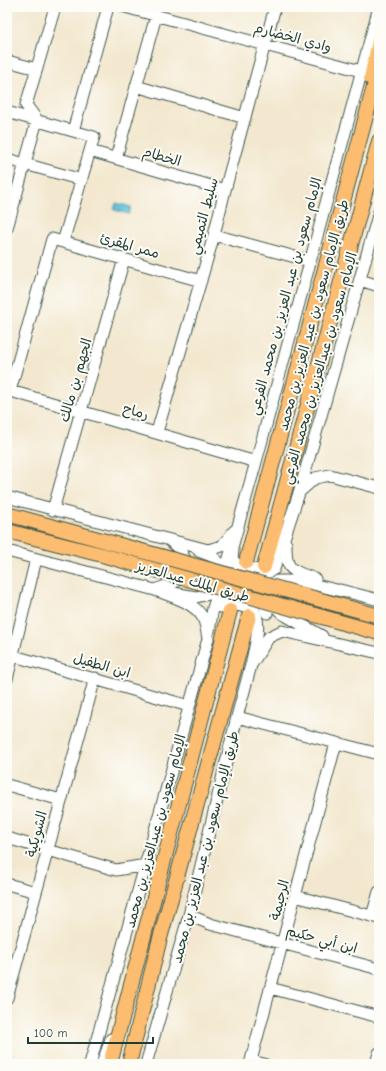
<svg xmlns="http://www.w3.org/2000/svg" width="386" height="1071" font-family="'Comic Neue','Playpen Sans Arabic',sans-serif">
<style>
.water{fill:#60c2de;stroke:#408089}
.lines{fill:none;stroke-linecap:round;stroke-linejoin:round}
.minor-casing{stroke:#3f574b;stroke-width:13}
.major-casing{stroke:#3f574b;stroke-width:16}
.minor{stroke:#fff;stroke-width:11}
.major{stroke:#fcbd6f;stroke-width:14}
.major-bridge-casing{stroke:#3f574b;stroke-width:16;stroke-linecap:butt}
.major-bridge{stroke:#fcbd6f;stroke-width:14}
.labels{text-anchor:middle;stroke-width:4;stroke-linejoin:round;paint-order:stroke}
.street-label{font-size:14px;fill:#1f3d34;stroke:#fdfcf7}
</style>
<rect width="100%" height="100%" fill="#fdfcf7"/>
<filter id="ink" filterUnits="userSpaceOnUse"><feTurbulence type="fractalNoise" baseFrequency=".025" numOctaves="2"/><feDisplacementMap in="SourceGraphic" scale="8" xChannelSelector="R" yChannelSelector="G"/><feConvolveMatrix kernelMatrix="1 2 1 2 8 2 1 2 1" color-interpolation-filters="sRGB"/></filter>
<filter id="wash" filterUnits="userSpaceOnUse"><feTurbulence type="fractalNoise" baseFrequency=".012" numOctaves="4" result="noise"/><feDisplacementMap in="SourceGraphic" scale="16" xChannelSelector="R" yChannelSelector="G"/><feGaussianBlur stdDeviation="0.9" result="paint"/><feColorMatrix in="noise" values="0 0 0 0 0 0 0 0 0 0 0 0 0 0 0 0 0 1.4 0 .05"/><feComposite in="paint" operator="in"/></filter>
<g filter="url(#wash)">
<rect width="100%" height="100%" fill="#f3e8cf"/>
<!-- water -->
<path class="water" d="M 116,203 L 131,207 L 129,214 L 114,210 Z"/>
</g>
<g filter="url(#ink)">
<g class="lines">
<!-- minor casing -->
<g class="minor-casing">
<path id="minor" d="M 125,7 L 361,71
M 7,61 L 37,69
M 136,86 L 245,118
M 7,112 L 94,137 L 63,242
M 73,131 L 108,7
M 90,151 L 225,190
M 116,158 L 156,16
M 7,159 L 82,180
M 7,228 L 37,120 L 26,105 L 55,7
M 214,235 L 310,261
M 360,280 L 379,286
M 7,390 L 256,462
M 10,391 L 52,239 L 201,281
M 157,432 L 214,235 L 225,190 L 275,7
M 299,492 L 315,478 L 330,475 L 379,488
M 7,497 L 208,550 L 222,546 L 234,531
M 53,510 L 124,259
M 286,544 C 286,572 290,569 315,579
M 233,550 L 232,558 L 236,564 L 267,573 L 274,569 L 299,493 L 379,212
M 7,551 L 155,590 C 170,596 195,602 203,618 C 206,624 207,633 208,639 L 90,1064
M 199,551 L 212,556 L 230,573
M 155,590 C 162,587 172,585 178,580 C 195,567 182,550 169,540
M 340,590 L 379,600
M 173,593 L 196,597 L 223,591
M 257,599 L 264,604 L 267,613
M 271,603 L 283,614 L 322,636
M 221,607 L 228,602 L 254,610 C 262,625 255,644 252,661
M 213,608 L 229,558 L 256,462 L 379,7
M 209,631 L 213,608 L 220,599 L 253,591 L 277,581 L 299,581 L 345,592
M 7,654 L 189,706
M 7,679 L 36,559
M 237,717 L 379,754
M 7,785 L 61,800
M 7,838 L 116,870 L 146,865
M 7,884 L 36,892
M 295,896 L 379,918
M 189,915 L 210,924 L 379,969
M 372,916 L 379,892
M 270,988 L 379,1017
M 7,998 L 95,678
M 251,1061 L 264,1064
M 102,1064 L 111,1039
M 146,1064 L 189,915 L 237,717 L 251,665 L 269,637 L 282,631 L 379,653
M 250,1064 L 336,743
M 376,1064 L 379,1053"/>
</g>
<!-- major casing -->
<g class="major-casing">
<path id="major" d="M 371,78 L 379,41
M 246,562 L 379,68
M 264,567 L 379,141
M 110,1064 L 230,611
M 129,1064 L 159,942 L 249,616"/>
</g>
<!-- minor -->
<use href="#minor" class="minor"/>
<!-- major -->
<use href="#major" class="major"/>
<!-- major-bridge casing -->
<g class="major-bridge-casing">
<path id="major-bridge" d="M 7,514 L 379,616
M 7,531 L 102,555 L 379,633"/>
</g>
<!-- major-bridge -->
<use href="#major-bridge" class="major-bridge"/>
</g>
</g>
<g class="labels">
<!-- street labels -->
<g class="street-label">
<text transform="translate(293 37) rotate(15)" y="5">وادي الخضارم</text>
<text transform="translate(162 156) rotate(16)" y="5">الخطام</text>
<text transform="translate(203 216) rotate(-75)" y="5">سليط التميمي</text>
<text transform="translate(130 245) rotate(16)" y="5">ممر المقرئ</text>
<text transform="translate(285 296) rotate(-75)" y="5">الإمام سعود بن عبد العزيز بن محمد الفرعي</text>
<text transform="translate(313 315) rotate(-75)" y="5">طريق الإمام سعود بن عبد العزيز بن محمد</text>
<text transform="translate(319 368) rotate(-74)" y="5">الإمام سعود بن عبدالعزيز بن محمد الفرعي</text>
<text transform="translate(75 380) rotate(-74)" y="5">الجهم بن مالك</text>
<text transform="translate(136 411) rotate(16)" y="5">رماح</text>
<text transform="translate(193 581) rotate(16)" y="5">طريق الملك عبدالعزيز</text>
<text transform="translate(102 665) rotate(16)" y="5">ابن الطفيل</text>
<text transform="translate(155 831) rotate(-75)" y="5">الإمام سعود بن عبدالعزيز بن محمد</text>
<text transform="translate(36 834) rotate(-75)" y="5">الشويكية</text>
<text transform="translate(205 847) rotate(-76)" y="5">طريق الإمام سعود بن عبد العزيز بن محمد</text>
<text transform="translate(279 900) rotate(-75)" y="5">الرجيمة</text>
<text transform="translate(322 939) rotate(15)" y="5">ابن أبي حكيم</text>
</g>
</g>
<!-- margin -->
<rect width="386" height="1071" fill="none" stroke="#fdfcf7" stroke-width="24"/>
<!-- scale -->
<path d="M28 1037v6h125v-6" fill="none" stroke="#1f3d34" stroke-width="2"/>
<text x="34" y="1037" font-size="12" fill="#1f3d34" stroke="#fdfcf7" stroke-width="3" paint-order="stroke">100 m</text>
</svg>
